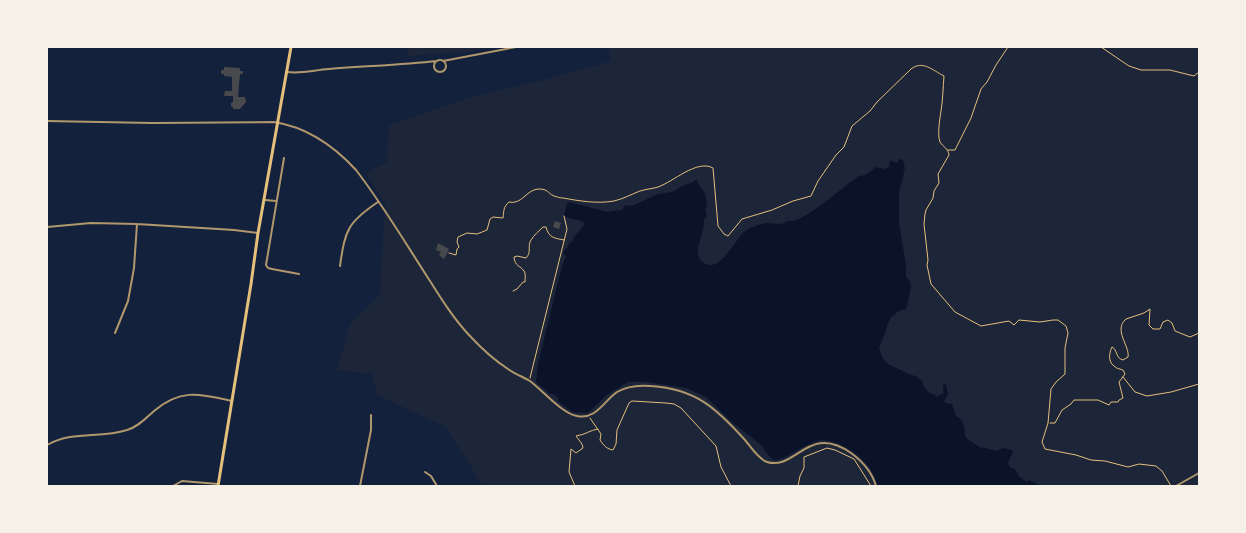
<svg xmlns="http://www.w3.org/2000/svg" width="1246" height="533" font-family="'PT Sans Narrow',sans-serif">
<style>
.green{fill:#1d2539}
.water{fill:#0b132b}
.building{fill:#48494c}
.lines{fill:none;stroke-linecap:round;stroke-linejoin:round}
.path{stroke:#e5c07b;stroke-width:1}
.minor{stroke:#b1986c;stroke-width:2}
.secondary{stroke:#e5c07b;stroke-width:3}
</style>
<rect width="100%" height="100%" fill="#14213d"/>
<!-- green -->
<path class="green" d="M 408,47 L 490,47 L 466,52 L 408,56 Z
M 608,47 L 1199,47 L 1199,486 L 483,486 L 446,427 L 377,395 L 372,374 L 337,370 L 350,324 L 380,295 L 385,204 L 366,173 L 387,162 L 389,125 L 472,97 L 544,80 L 611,61 Z"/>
<!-- water -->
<path class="water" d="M 900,159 L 903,160 L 905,169 L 903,172 L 904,174 L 899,192 L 899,223 L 906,265 L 906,277 L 910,281 L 911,287 L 907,307 L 906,309 L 899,311 L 891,317 L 887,326 L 886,331 L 879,348 L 882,357 L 888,364 L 911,375 L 916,376 L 923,382 L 923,385 L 929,393 L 934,394 L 937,397 L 941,394 L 943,395 L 943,385 L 946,384 L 948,394 L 944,401 L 946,403 L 952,404 L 956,416 L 961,419 L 964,426 L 965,434 L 966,438 L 981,448 L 984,447 L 988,449 L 997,451 L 1002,448 L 1012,450 L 1013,452 L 1008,462 L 1010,467 L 1016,470 C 1018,477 1021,478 1027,482 L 1029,480 L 1041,486 L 877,486 C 875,479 873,472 868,466 C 858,453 839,441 822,440 C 818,440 813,443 810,444 C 800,447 783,461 774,460 L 769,456 L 760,444 L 732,422 L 706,397 L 687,388 L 646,382 L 628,382 L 607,395 L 588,413 L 586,413 L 572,412 L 558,401 L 558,398 L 553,394 L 550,394 L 536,382 L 538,364 L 562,266 L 566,256 L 563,254 L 564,251 L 568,247 L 569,243 L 572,242 L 574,237 L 585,224 C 580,218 569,220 564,216 L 567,203 L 569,202 L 607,212 L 622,210 L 625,205 L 632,206 L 658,194 L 672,192 L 686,184 L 692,183 L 695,180 L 697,180 L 700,187 L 704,191 L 706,198 L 707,203 L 705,211 L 707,216 L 704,219 C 705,233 697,242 698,253 C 698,258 700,261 704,263 C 720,274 736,238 745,231 C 751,227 760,224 767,223 C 774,223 782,226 787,221 C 803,225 844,185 859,176 L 866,175 L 876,167 L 885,169 L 889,167 L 890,161 L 893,161 L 896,163 Z"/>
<!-- building -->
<path class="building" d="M 224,67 L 240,68 L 240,71 L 243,71 L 243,74 L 240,74 L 238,97 L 245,97 L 246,102 L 240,109 L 233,109 L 233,107 L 231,106 L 231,103 L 233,102 L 233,96 L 224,96 L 225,91 L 232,91 L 232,77 L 224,76 L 224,74 L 221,74 L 221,70 L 224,70 Z
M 555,221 L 561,223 L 559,229 L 553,227 Z
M 438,243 L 449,249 L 444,259 L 439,255 L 441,252 L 436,250 Z"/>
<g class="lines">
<!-- path -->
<path class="path" d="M 1101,47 L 1129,66 L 1141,70 L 1170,70 L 1194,76 L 1199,72
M 948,150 L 955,150 L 971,118 L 981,89 L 987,82 L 996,65 L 1008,47
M 449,253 L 456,255 L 457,249 L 459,247 L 457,242 L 458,237 L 467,233 L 477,234 L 487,230 L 490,219 L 493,217 L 503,218 C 504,211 503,207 509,202 C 522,205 526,190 538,189 C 549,189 547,193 554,196 C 557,197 560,198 563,198 C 580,201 597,204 614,201 C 623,199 632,194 640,191 C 646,189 652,189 658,187 C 673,182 697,159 713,168 L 718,226 L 724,234 L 728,236 L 742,219 L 772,210 L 793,201 L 811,196 L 818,181 L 836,155 L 844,147 L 852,126 L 870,111 L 877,102 L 911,69 C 923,60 932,70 944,76 C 943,87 943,99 941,111 C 940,118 937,135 940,142 C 943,147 948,148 949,155 L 938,174 L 939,183 L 934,191 L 933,198 L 926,210 L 925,214 L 924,224 L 928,260 L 927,265 L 931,284 L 955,312 L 981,326 L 1009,321 L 1014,325 L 1019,320 L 1040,322 L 1053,320 L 1058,320 L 1066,326 L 1068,333 L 1065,348 L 1065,374 L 1056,382 L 1051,389 L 1048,423 L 1042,442 L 1045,449 L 1076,455 L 1091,460 L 1105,461 L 1128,467 L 1139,464 L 1156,466 L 1162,471 L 1171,486
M 513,291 L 517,289 L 523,282 L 525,282 C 525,279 526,273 524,271 C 520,265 515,267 514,257 L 517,256 L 526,258 C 532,252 527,246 531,240 C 534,235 539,231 543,227 L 546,227 C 549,238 554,238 564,240
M 1123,377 L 1135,392 L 1147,396 L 1171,392 L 1199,384
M 530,378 L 567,229 L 564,216
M 590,418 L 601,434 L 600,440 C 604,446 607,449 613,450 L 616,444 L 617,430 L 629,403 L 632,401 L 666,403 L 674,404 L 681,408 L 716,446 L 721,467 L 731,486
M 1050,423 L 1055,423 L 1062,410 L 1071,404 L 1074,400 L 1098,400 L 1109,405 L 1111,402 L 1118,402 L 1119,400 L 1123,398 L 1119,382 L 1125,374 L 1123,370 C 1121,369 1117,369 1114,366 C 1108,362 1109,353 1112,347 C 1118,350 1115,358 1123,360 L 1128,357 C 1130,346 1113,330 1126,319 L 1144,313 L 1150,309 L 1149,325 L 1153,329 L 1160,329 L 1163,322 L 1168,320 L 1172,323 L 1175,331 L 1190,337 L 1199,333
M 575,486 L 569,472 L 571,449 L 576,453 L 583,448 L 582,444 L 576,436 C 585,435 590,430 598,429
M 798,486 L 800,476 L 804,468 L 804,457 L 827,448 L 835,450 L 854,459 L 871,486"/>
<!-- minor -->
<path class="minor" d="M434 66a6 6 0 1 1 12 0a6 6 0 1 1-12 0Z
M 443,61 L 516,47
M 287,72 C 302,74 314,70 329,69 C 365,66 401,65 437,61
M 47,121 L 152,123 L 274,122 C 306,127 334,146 356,170 C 383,205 406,244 430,281 C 442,300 454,319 469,335 C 481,348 494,360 508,369 C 515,374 523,377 530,381 C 542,390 563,414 577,416 C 596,420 604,401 617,392 C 627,386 640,385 651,386 C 696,389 716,408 745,440 C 751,447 758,459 767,462 C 796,471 808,423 851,453 C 862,461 872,472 876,486
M 284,158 L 266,265 L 268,268 L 272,269 L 299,274
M 265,200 L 276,201
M 47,227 L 91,223 L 137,224 L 234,230 L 258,233
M 340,266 C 345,230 348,222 378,202
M 115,333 L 128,301 L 134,268 L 137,224
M 47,445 C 74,430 99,439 127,430 C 138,427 146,418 154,411 C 181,388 200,394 232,401
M 425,472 L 431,476 L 437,486
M 173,486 L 182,481 L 218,484
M 360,486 L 371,430 L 371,415
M 1176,486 L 1199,473"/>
<!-- secondary -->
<path class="secondary" d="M 218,486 L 251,284 L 258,233 L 291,47"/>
</g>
<!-- border -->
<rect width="1246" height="533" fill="none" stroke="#f6f1e7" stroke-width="96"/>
</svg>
